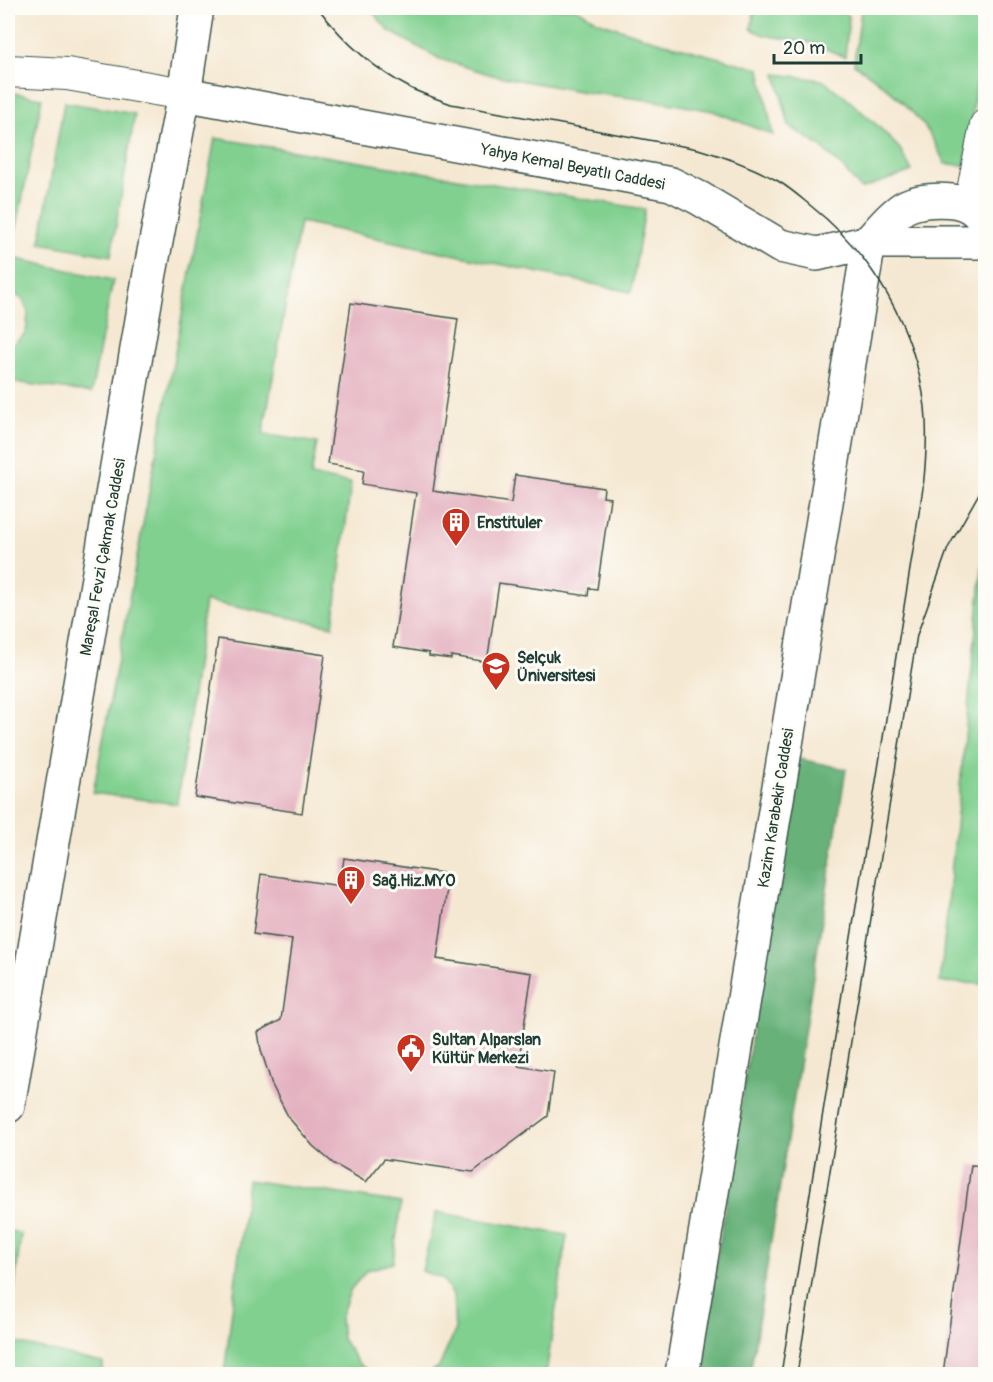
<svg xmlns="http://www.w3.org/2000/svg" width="993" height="1382" font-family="Pangolin,sans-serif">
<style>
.green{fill:#81d090;stroke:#508662;stroke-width:1.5}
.forest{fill:#68b27a;stroke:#447857;stroke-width:1.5}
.building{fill:#e4b1c0}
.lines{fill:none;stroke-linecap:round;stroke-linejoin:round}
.street-casing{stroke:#3f574c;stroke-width:34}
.secondary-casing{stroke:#3f574c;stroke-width:36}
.street{stroke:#fff;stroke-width:32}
.secondary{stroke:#fff;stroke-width:33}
.tram{stroke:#1f3d34;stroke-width:1.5}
.labels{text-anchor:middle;stroke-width:6;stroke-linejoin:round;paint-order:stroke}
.street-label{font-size:16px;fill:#1f3d34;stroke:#fdfcf7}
.poi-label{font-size:16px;font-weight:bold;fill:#1f3d34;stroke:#fdfcf7;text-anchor:start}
</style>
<rect width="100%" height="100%" fill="#fdfcf7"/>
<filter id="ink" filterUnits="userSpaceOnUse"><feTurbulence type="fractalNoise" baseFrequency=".0167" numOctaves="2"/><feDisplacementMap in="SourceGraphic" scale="12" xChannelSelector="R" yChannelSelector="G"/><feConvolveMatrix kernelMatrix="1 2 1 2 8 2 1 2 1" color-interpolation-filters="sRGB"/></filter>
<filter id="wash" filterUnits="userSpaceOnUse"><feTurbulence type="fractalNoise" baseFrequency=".008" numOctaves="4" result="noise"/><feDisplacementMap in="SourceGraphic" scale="24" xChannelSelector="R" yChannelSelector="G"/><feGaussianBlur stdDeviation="1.35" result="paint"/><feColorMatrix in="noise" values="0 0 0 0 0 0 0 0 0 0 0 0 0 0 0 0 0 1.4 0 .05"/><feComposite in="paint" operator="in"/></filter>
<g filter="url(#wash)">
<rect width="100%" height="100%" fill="#f5e8d2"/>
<!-- green -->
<path class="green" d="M 369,8 L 576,8 L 597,21 L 650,39 L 760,69 L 773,135 L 713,111 L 656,101 L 584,92 L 492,75 L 440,59 L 389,31 Z
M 755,8 L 841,8 L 849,16 L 845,57 L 812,43 L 764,35 L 751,29 Z
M 875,8 L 985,8 L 985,24 L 965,165 L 945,164 C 939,151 933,138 925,127 C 905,102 880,81 854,64 L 861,11 Z
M 776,74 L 822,80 L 844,96 L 879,127 L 900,149 L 912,171 L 861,189 L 842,167 L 820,146 L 789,126 Z
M 8,92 L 42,98 L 15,236 L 8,235 Z
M 64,102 L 135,114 L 111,256 L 40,243 Z
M 215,138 L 645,209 L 631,292 L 300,222 L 263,434 L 317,443 L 311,476 L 351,483 L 333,626 L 205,601 L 177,804 L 93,793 Z
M 13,258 L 113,280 L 91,393 L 8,381 L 8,348 L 26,333 L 28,313 L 23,300 L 8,289 Z
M 985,541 L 985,984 L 940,982 Z
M 248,1180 L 401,1203 L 393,1263 L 367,1270 L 351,1289 L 340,1318 L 342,1339 L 359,1364 L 373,1374 L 224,1374 Z
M 436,1212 L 567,1235 L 546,1374 L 427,1374 L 439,1367 L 455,1331 L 453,1295 L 443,1279 L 422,1271 Z
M 8,1230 L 21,1234 L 8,1341 L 103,1363 L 103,1374 L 8,1374 Z"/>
<!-- forest -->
<path class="forest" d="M 795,758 L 846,769 L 750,1374 L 699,1374 Z"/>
<g id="blocks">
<!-- building -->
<path class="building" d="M 351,303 L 458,319 L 433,491 L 511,503 L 515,475 L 604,488 L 603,497 L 610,498 L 597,589 L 589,588 L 588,596 L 499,583 L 487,662 L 451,656 L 451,659 L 429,656 L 429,653 L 393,647 L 416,493 L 362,484 L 364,470 L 328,464 Z
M 218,639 L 325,655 L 302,813 L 195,797 Z
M 344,858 L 449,874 L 437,959 L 532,973 L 518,1066 L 554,1072 L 548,1116 L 473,1172 L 384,1159 L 366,1182 L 334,1164 L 313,1146 L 289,1118 L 272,1085 L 261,1050 L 258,1032 L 281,1020 L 292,939 L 253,934 L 261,874 L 340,886 Z
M 971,1165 L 986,1166 L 986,1374 L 943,1374 Z"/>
</g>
</g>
<g filter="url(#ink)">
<use href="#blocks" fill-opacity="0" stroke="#3f574c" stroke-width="1.5"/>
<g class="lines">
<!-- street casing -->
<g class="street-casing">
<path id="street" d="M 8,71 L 67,74 L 184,94
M 970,206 L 986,125"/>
</g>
<!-- secondary casing -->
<g class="secondary-casing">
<path id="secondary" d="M 184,94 L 671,184 L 699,198 L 780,246 L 817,254 L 869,242 L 986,242
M 869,242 C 878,232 894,212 907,206 C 922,199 958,197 972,208 C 977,211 981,217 986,221
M 8,1106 L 150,273 L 184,94 L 197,8
M 682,1374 L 869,242"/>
</g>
<!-- street -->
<use href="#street" class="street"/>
<!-- secondary -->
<use href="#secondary" class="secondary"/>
<!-- tram -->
<path class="tram" d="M 318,8 C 343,41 375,70 412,89 C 425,95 438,99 451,104 L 698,149 C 726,157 753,167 778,181 C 790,188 800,197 811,206 C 873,255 915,327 925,407 C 928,434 926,461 923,488 L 781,1374
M 797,1374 L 917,635 L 948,548 L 986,481"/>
</g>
</g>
<!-- icons -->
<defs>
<g id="building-pin" transform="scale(1.5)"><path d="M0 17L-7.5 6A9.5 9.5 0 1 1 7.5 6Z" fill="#c8321e" stroke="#fdfcf7"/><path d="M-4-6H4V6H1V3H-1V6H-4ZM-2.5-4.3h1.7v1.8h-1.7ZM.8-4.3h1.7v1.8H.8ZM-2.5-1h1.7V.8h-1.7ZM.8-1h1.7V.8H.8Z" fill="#fff"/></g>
<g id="university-pin" transform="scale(1.5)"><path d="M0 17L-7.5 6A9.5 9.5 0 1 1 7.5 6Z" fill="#c8321e" stroke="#fdfcf7"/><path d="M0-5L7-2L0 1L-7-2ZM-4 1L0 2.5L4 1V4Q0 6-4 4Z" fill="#fff"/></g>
<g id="civic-pin" transform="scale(1.5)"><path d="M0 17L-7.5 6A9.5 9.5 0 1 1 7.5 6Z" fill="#c8321e" stroke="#fdfcf7"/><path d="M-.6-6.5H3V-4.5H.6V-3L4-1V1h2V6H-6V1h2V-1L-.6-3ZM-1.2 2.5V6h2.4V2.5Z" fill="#fff"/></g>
</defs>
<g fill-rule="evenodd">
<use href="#building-pin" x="456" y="522"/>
<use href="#university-pin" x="496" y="666"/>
<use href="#building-pin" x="351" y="880"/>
<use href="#civic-pin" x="411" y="1048"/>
</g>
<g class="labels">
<!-- street labels -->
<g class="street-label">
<text transform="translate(573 166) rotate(11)" y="6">Yahya Kemal Beyatlı Caddesi</text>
<text transform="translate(102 557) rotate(-80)" y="6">Mareşal Fevzi Çakmak Caddesi</text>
<text transform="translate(775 808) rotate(-81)" y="6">Kazim Karabekir Caddesi</text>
</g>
<!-- poi labels -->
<g class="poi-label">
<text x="477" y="528">Enstituler</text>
<text x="517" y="663">Selçuk<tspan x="517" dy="18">Üniversitesi</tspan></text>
<text x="372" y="886">Sağ.Hiz.MYO</text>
<text x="432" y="1045">Sultan Alparslan<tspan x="432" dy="18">Kültür Merkezi</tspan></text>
</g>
</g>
<!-- margin -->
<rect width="993" height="1382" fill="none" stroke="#fdfcf7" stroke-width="30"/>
<!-- scale -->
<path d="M774 54v9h87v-9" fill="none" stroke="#1f3d34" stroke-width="3"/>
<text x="783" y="54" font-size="18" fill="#1f3d34" stroke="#fdfcf7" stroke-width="4.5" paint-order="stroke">20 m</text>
</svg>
